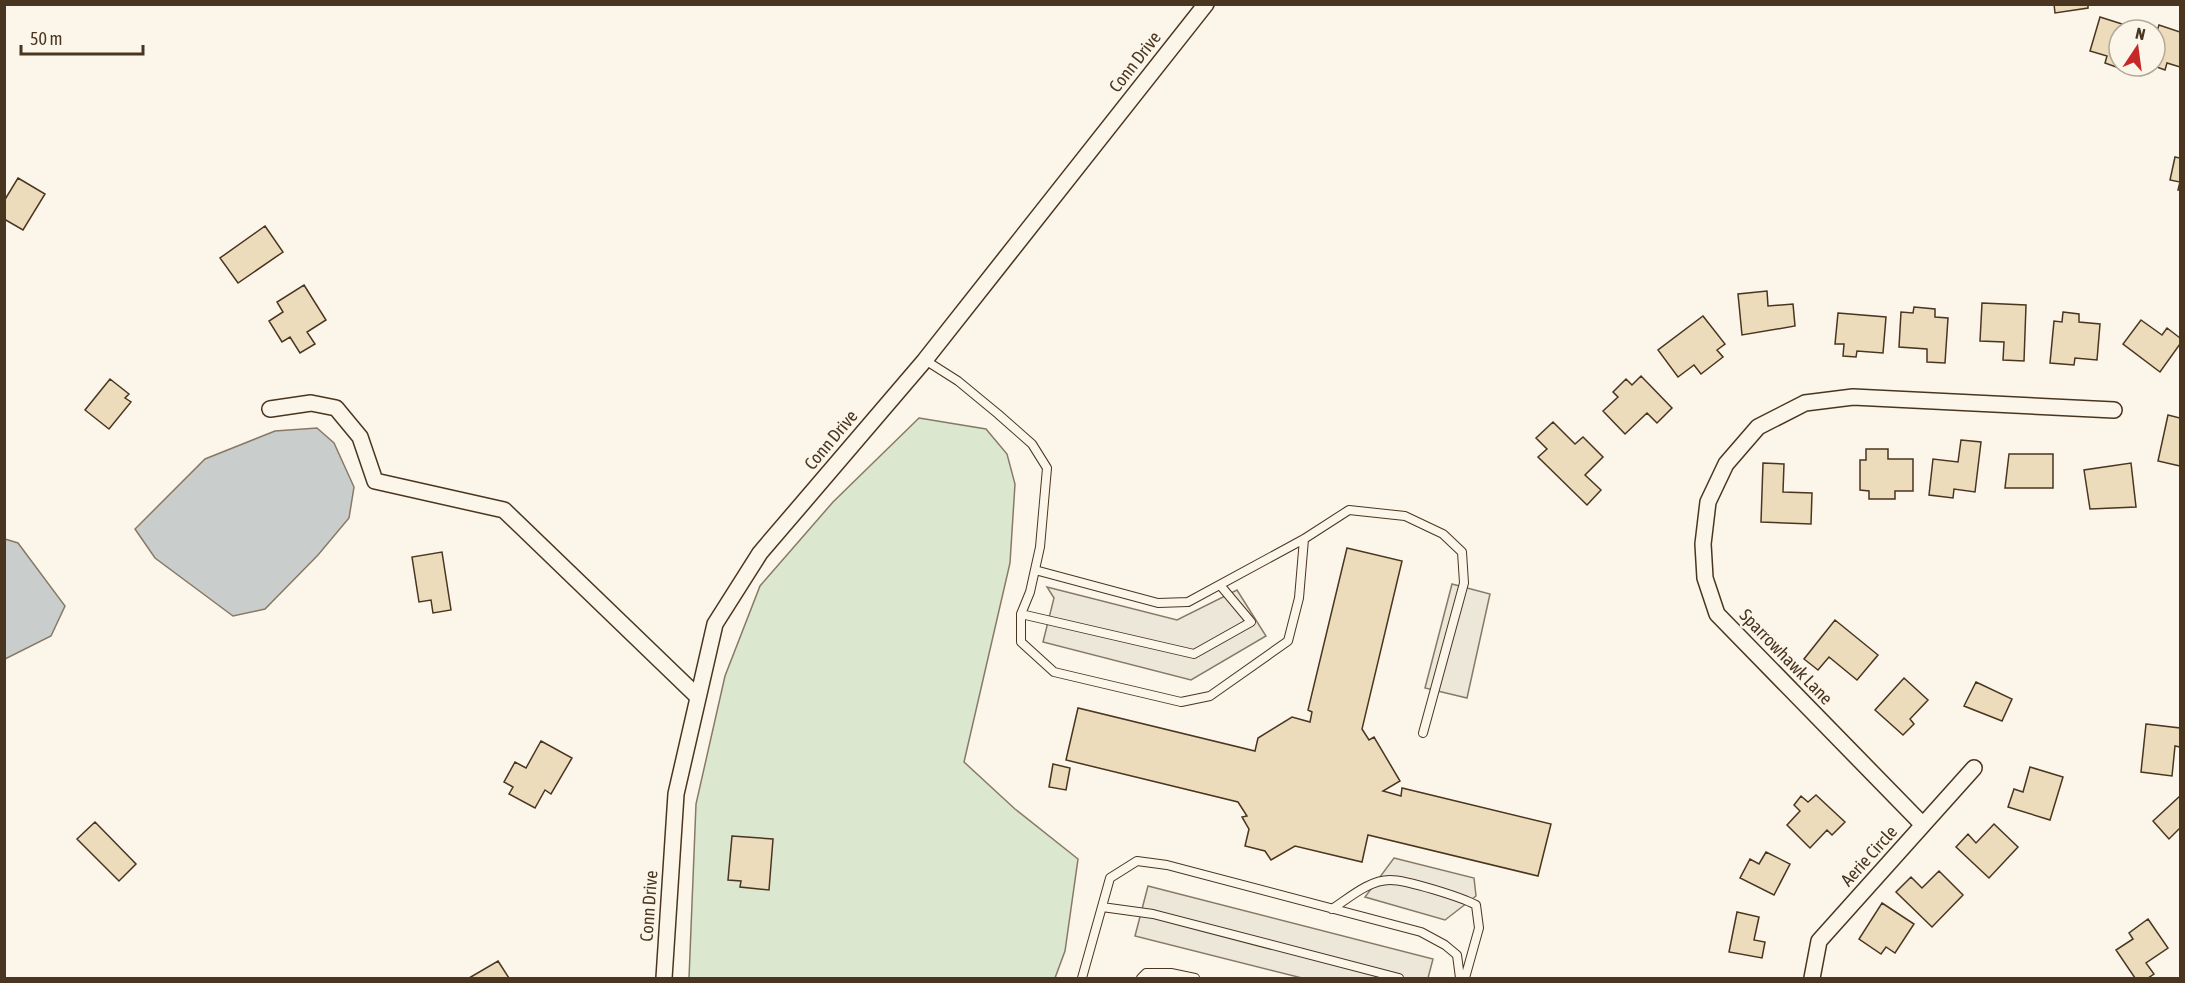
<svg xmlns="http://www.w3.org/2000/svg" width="2185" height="983" font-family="'Asap Condensed',sans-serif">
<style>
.green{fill:#dce7d0;stroke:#887966;stroke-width:1.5}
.parking{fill:#ede7d9;stroke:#887966;stroke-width:1.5}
.water{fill:#c9cecd;stroke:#887966;stroke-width:1.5}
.building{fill:#ecdcbc;stroke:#4a3520;stroke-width:1.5}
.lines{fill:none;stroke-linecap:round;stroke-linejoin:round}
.service-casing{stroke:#4a3520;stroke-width:10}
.minor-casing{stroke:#4a3520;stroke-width:18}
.service{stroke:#fbf6e9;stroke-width:8}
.minor{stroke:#fbf6e9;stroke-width:15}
.labels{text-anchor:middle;stroke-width:4.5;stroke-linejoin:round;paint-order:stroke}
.street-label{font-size:18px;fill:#4a3520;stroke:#fbf6e9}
</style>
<rect width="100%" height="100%" fill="#fbf6e9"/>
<!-- green -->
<path class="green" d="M 919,418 L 986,429 L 1007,454 L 1015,484 L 1010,563 L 964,762 L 1015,809 L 1078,859 L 1065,951 L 1055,978 L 689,978 L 696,804 L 725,676 L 760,586 L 833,502 Z"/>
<!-- parking -->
<path class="parking" d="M 1452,584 L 1490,594 L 1467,698 L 1425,688 Z
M 1047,587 L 1177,620 L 1237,590 L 1266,636 L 1191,680 L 1043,642 L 1054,598 Z
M 1394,858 L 1474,878 L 1476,896 L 1445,920 L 1365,897 Z
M 1148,886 L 1433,959 L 1428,978 L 1302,978 L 1135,936 Z"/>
<!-- water -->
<path class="water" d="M 317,428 L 334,443 L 354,487 L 349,518 L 318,555 L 265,609 L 233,616 L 155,558 L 135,529 L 205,459 L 275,431 Z
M 5,539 L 18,543 L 65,606 L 51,636 L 5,659 Z"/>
<!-- building -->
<path class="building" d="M 2054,4 L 2088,4 L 2088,8 L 2055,13 Z
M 2100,17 L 2122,24 L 2119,30 L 2119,68 L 2105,63 L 2107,56 L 2090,51 Z
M 2159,25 L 2180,32 L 2180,67 L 2167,63 L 2165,70 L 2154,66 L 2155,37 Z
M 2175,157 L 2180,158 L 2180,190 L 2178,190 L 2180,182 L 2170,180 Z
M 18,178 L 45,194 L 23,230 L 4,219 L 4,201 Z
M 265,226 L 283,252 L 238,283 L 220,258 Z
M 304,285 L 326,320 L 307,332 L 315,344 L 300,353 L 290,337 L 282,342 L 269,321 L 283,312 L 277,302 Z
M 1767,291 L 1768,306 L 1793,304 L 1795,326 L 1742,335 L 1738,294 Z
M 1982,303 L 2026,305 L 2024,361 L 2003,360 L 2004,342 L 1980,341 Z
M 1914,307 L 1935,309 L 1935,317 L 1948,318 L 1945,363 L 1927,362 L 1927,349 L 1899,347 L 1901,312 L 1913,313 Z
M 2063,312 L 2079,314 L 2079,322 L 2100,324 L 2097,360 L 2075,358 L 2074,365 L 2050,363 L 2054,321 L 2062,322 Z
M 1838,313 L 1886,317 L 1883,353 L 1857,351 L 1856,357 L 1843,356 L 1844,344 L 1835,344 Z
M 1703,316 L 1725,344 L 1717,350 L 1723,357 L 1701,374 L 1694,365 L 1678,377 L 1658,350 Z
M 2141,320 L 2162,335 L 2167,328 L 2180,338 L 2180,344 L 2160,372 L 2123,344 Z
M 1641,376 L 1672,408 L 1657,423 L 1647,413 L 1625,434 L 1603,411 L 1618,397 L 1613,392 L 1626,379 L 1632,385 Z
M 110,379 L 129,394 L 125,398 L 131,402 L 109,429 L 85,410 Z
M 2168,415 L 2180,418 L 2180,466 L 2158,461 Z
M 1553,422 L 1575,444 L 1583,437 L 1603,457 L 1585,475 L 1601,490 L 1587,505 L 1538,457 L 1547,449 L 1536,438 Z
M 1961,440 L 1981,442 L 1975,492 L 1954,489 L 1953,498 L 1929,495 L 1933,459 L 1958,462 Z
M 1866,449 L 1888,449 L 1888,459 L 1913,459 L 1913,491 L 1895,491 L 1895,499 L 1869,499 L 1869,491 L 1860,490 L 1860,460 L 1866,460 Z
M 2009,454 L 2053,454 L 2053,488 L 2005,488 Z
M 1763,463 L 1784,464 L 1783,492 L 1812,493 L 1811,524 L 1761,522 Z
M 2131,463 L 2136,507 L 2090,509 L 2084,470 Z
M 1347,548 L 1402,561 L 1362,729 L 1369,740 L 1374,737 L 1400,781 L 1383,791 L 1401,796 L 1402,788 L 1551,824 L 1538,876 L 1368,835 L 1362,862 L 1295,846 L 1271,860 L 1265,851 L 1245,846 L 1249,829 L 1242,817 L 1247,816 L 1238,802 L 1066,760 L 1078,708 L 1255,751 L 1258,738 L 1292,717 L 1310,722 L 1312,712 L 1308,710 Z
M 442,552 L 451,610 L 433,613 L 431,600 L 419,602 L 412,557 Z
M 1835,620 L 1878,655 L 1857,680 L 1829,657 L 1818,670 L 1804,659 Z
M 1904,678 L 1928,700 L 1910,719 L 1914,724 L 1903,735 L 1875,710 Z
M 1976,682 L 2012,699 L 2002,721 L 1964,706 Z
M 2146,724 L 2180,728 L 2180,747 L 2175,746 L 2172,776 L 2141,772 Z
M 541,741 L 572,758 L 551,794 L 545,790 L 535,808 L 509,794 L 513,787 L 504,782 L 515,762 L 526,768 Z
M 1053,764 L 1070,768 L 1066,790 L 1049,787 Z
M 2030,767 L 2063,777 L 2050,820 L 2008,807 L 2014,789 L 2023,792 Z
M 1816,795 L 1845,822 L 1832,835 L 1827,830 L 1810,848 L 1787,825 L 1800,811 L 1794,805 L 1801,796 L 1808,802 Z
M 2180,796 L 2180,828 L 2169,839 L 2153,821 Z
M 95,822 L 136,864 L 119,881 L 77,839 Z
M 1994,824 L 2018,847 L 1989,878 L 1956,847 L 1968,834 L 1976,843 Z
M 732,836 L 773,839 L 769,890 L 740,887 L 741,881 L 728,880 Z
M 1766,852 L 1790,864 L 1774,895 L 1740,878 L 1750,859 L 1759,864 Z
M 1939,871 L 1963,895 L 1932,927 L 1896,892 L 1911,877 L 1922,888 Z
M 1882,903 L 1914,924 L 1895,953 L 1886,947 L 1881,954 L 1859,939 Z
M 1737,912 L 1759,917 L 1754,940 L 1765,942 L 1762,958 L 1729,952 Z
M 2148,919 L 2168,948 L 2146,963 L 2154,974 L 2148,978 L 2135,978 L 2116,950 L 2133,939 L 2129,933 Z
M 498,961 L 509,978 L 469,978 Z"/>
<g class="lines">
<!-- service casing -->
<g class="service-casing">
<path id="service" d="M 925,360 L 958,381 L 998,414 L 1032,444 L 1047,468 L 1040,547 L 1030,592 L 1021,614 L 1021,642 L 1054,672 L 1181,702 L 1210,696 L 1288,641 L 1299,598 L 1304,539
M 1035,570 L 1158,603 L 1188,602 L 1304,539 L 1349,510 L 1405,516 L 1443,534 L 1462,552 L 1464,583 L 1423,733
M 1021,614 L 1194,654 L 1251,622 L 1220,585
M 1102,907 L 1153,914 L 1399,978
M 1332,909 C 1349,898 1369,880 1390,880 C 1407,880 1461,897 1476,905 L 1479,928 L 1465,978
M 1082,978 L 1110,878 L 1137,861 L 1167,865 L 1421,932 L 1445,945 L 1457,955 L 1460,978
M 1141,978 L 1146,973 L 1171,973 L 1195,978"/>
</g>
<!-- minor casing -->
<g class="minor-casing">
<path id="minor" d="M 270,409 L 311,403 L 336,408 L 360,437 L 375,481 L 504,510 L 698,697
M 1923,825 L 1717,614 L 1705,578 L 1703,544 L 1708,502 L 1726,464 L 1758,427 L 1805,403 L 1853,397 L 2114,410
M 664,978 L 676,794 L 715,624 L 760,553 L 925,360 L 1206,4
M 1812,978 L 1819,941 L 1974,768"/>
</g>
<!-- service -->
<use href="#service" class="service"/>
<!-- minor -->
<use href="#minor" class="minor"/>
</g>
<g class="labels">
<!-- street labels -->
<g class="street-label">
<text transform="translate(1135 62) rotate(-52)" y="6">Conn Drive</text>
<text transform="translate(831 440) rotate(-50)" y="6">Conn Drive</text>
<text transform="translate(1786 657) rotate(46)" y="6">Sparrowhawk Lane</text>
<text transform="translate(1869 856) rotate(-48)" y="6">Aerie Circle</text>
<text transform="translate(649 906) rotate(-86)" y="6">Conn Drive</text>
</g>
</g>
<!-- border -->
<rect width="2185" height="983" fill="none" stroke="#4a3520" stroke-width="12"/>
<!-- north arrow -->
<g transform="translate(2137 48) rotate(13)"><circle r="28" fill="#fbf6e9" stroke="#b4a999" stroke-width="1.5"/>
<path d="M0-4.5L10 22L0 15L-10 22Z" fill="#c62828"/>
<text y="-9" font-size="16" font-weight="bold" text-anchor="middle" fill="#4a3520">N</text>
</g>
<!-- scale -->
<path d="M21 45v9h122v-9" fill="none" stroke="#4a3520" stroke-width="3"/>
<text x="30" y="45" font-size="18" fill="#4a3520" stroke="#fbf6e9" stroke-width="4.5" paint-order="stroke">50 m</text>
</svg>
